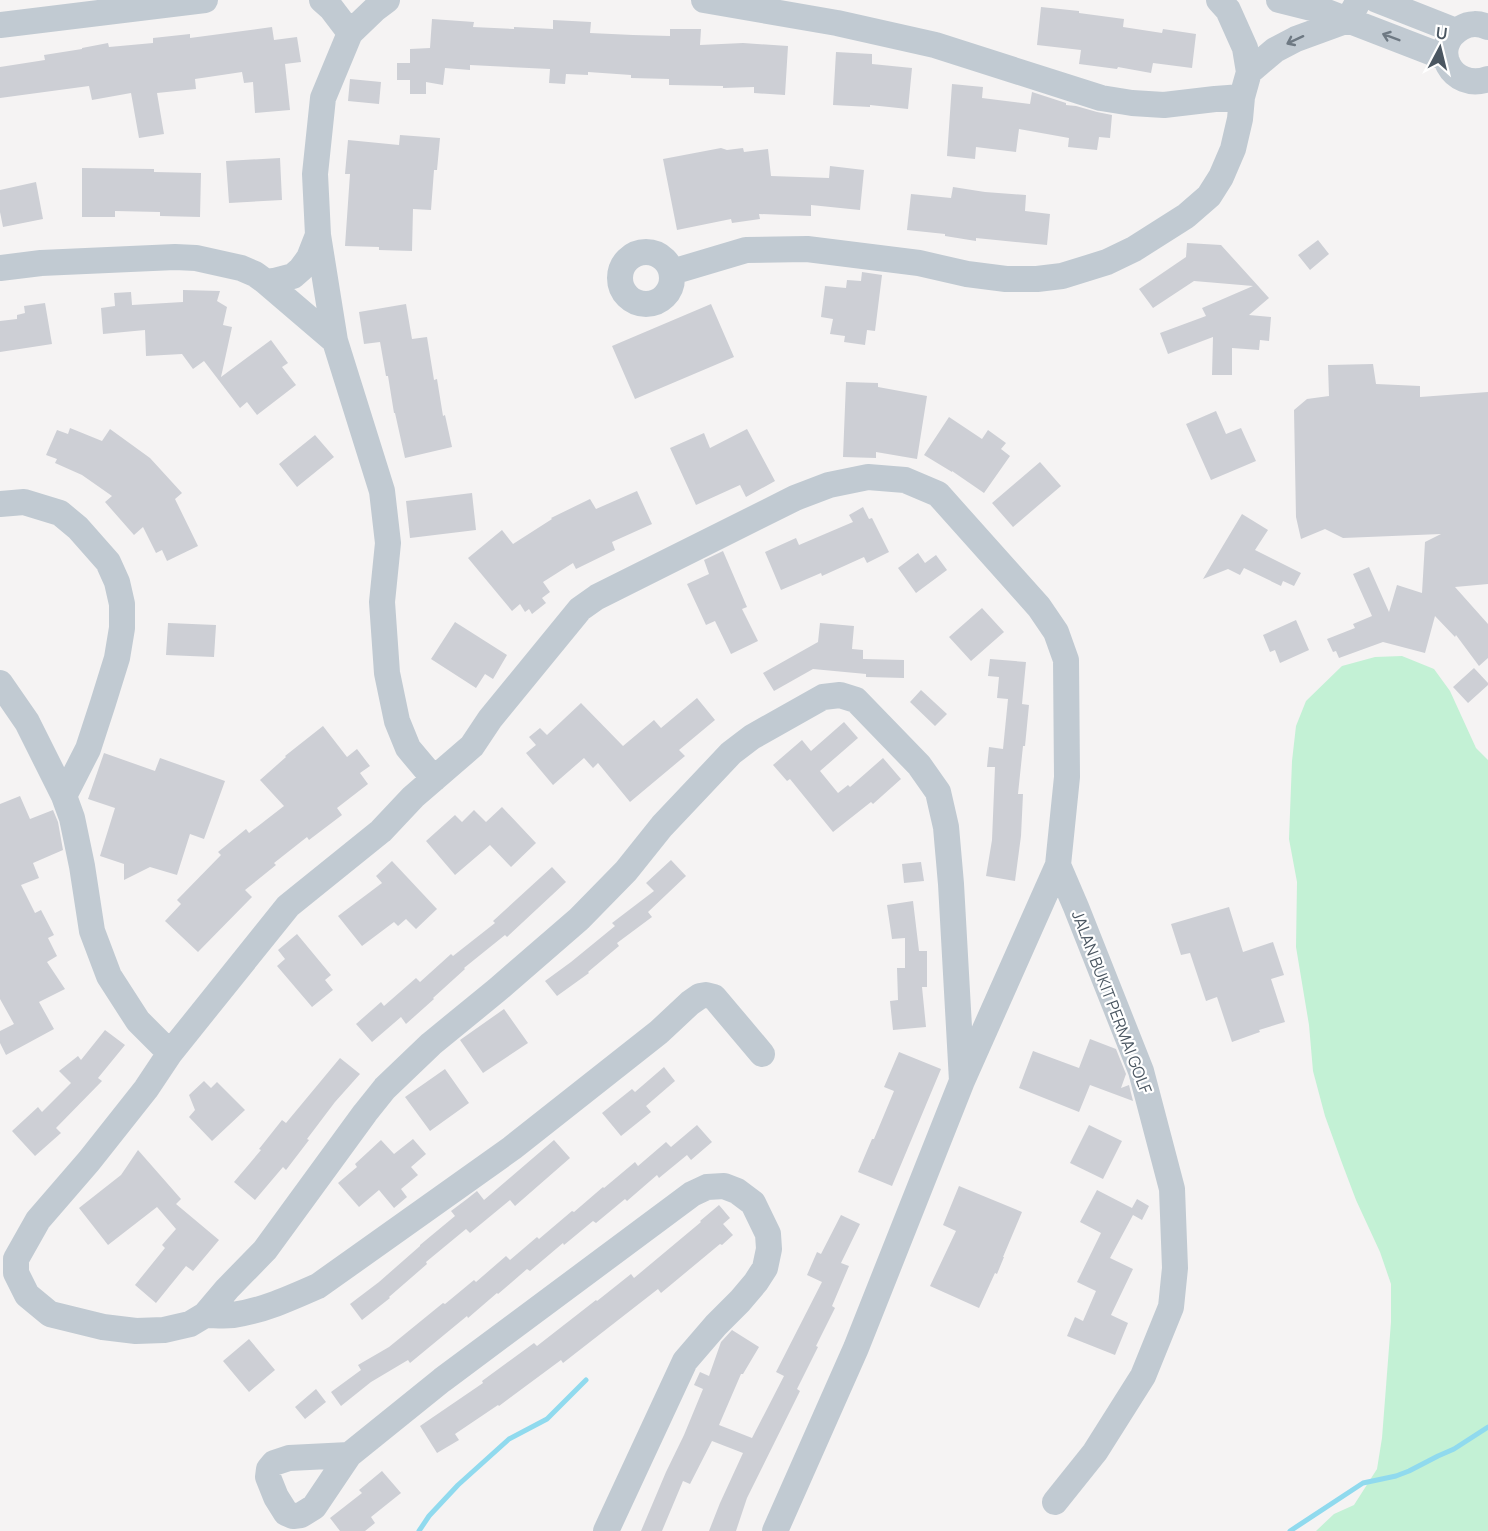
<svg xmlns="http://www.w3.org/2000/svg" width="1488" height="1531" font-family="Manrope,sans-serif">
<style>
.green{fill:#c3f1d5}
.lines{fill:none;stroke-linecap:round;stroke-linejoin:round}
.stream{stroke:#90daee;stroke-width:5}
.building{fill:#cdcfd5}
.minor{stroke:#c1cad2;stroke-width:26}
.oneway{stroke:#6e7983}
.labels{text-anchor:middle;stroke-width:4.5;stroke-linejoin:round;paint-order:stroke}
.street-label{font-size:16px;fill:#4a5661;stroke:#fff}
</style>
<rect width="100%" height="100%" fill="#f5f3f3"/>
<!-- green -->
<path class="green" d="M 1402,656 L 1434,669 L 1450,691 L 1476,748 L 1488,760 L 1488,1531 L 1316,1531 L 1334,1514 L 1354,1505 L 1377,1469 L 1382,1438 L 1391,1322 L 1391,1284 L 1380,1252 L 1356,1200 L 1342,1163 L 1325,1116 L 1313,1071 L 1309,1025 L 1296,947 L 1297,882 L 1289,839 L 1292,761 L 1296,726 L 1306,701 L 1342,666 L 1375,657 Z"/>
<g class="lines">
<!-- stream -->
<path class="stream" d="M 419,1531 L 429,1516 L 458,1485 L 509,1439 L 547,1419 L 586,1380
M 1290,1531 L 1363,1483 L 1396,1476 L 1409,1471 L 1438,1456 L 1454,1449 L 1488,1427"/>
</g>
<!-- building -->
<path class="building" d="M 1041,7 L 1079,11 L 1079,13 L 1124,19 L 1123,27 L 1162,33 L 1163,29 L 1196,34 L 1192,68 L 1153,63 L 1151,73 L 1118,67 L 1117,69 L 1079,64 L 1081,50 L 1037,45 Z
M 432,19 L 474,22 L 473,27 L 514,29 L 514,27 L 553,29 L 553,20 L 591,22 L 590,33 L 633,35 L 670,36 L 670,29 L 701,29 L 700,45 L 743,43 L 788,46 L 785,95 L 754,93 L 754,87 L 723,88 L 723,86 L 669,85 L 669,79 L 631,78 L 631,75 L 588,72 L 588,75 L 566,74 L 565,84 L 549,83 L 550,69 L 470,65 L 470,70 L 445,68 L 443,85 L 426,82 L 426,94 L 410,94 L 410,80 L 397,80 L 397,63 L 410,63 L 410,49 L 430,48 Z
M 272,27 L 274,40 L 297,37 L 301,62 L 285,64 L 290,110 L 255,113 L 253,82 L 244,83 L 242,72 L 195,79 L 196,89 L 157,93 L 164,134 L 139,138 L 131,93 L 92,100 L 89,86 L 0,98 L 0,67 L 45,60 L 44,55 L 82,49 L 82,48 L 108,43 L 109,47 L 153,43 L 153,38 L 190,34 L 190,38 Z
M 836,52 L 872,54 L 872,64 L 912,68 L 908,109 L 870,105 L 870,107 L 833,105 Z
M 350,79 L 381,82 L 379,104 L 348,101 Z
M 952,84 L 983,87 L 982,98 L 1030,104 L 1032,92 L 1066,103 L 1066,105 L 1076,106 L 1097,112 L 1112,115 L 1110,138 L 1099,137 L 1097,150 L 1068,147 L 1069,138 L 1019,129 L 1016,152 L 976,147 L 975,159 L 947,156 Z
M 400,135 L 440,138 L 437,170 L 434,170 L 431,210 L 413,209 L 412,251 L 379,250 L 379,247 L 345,246 L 350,174 L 345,174 L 348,140 L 399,145 Z
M 721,148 L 727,150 L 743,148 L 744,152 L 768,149 L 771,176 L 829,178 L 830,166 L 864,170 L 860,210 L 811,205 L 811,216 L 759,214 L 760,219 L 732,223 L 731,219 L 677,230 L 663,159 Z
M 280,158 L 282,200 L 229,203 L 226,161 Z
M 82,168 L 154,169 L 154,172 L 201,173 L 200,217 L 160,216 L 160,212 L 115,211 L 115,217 L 82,217 Z
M 36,182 L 43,219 L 3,227 L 0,212 L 0,190 Z
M 953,187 L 985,192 L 1026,195 L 1025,211 L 1050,214 L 1047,245 L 976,238 L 976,241 L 945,236 L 945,234 L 907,230 L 911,194 L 951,198 Z
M 1318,240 L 1329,254 L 1310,270 L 1298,255 Z
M 1187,243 L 1221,245 L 1269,298 L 1249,315 L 1271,317 L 1269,341 L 1260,340 L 1259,350 L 1232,348 L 1232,375 L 1212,375 L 1213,337 L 1168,354 L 1160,333 L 1206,316 L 1202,308 L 1253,286 L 1194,281 L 1153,308 L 1139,289 L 1186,257 Z
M 862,272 L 882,275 L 875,331 L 867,330 L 865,345 L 844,342 L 845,336 L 830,334 L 833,319 L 821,317 L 825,286 L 846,288 L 847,280 L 861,281 Z
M 183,290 L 220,291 L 217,301 L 227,307 L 223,325 L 232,327 L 221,377 L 271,340 L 288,363 L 282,367 L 296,385 L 257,415 L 247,402 L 240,408 L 204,361 L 193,369 L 182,354 L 146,356 L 145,330 L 103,334 L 101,308 L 115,306 L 114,293 L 131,292 L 132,305 L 183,302 Z
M 45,303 L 52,344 L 0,352 L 0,321 L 17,319 L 17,315 L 25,313 L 24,306 Z
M 406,304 L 412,339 L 427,337 L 434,380 L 437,379 L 443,416 L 445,415 L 452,447 L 405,458 L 395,413 L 394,413 L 388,376 L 386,376 L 380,342 L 364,344 L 359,312 Z
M 711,304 L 734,357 L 635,399 L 612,346 Z
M 1373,364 L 1376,384 L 1420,386 L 1420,397 L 1488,392 L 1488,584 L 1455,587 L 1488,624 L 1488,658 L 1479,666 L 1456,635 L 1455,637 L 1435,616 L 1425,653 L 1383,642 L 1339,658 L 1336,651 L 1333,652 L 1327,639 L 1355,628 L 1353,624 L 1372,616 L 1353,574 L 1369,567 L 1389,612 L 1397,585 L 1422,593 L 1425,542 L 1441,534 L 1343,538 L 1325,529 L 1301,539 L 1296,517 L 1294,410 L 1307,399 L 1329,396 L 1328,365 Z
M 846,382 L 878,383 L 878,387 L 927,396 L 917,459 L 876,452 L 876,458 L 843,457 Z
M 1216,411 L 1226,434 L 1241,428 L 1256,461 L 1211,480 L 1186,424 Z
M 949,417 L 982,439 L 988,430 L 1006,443 L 1001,449 L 1010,456 L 984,493 L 952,471 L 952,472 L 924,455 Z
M 70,428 L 102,441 L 110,429 L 150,458 L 182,493 L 175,499 L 198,546 L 167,561 L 162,550 L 156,553 L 143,527 L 134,535 L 105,502 L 112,496 L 82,475 L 55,463 L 57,459 L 46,455 L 57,430 L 68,434 Z
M 747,429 L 775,481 L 746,497 L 740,485 L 696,505 L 670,448 L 704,433 L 710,448 Z
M 315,435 L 334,457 L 297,487 L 279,464 Z
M 1040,462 L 1061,486 L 1013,527 L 992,503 Z
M 637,491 L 652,524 L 612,542 L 615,550 L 576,569 L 573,563 L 543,582 L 550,592 L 542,598 L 546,603 L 532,614 L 529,609 L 525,612 L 520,604 L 512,611 L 468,558 L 502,530 L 513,544 L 552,519 L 551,518 L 590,499 L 596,509 Z
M 472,493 L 476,530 L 410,538 L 406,501 Z
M 863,507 L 869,519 L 872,518 L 889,552 L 867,563 L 864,557 L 822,576 L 821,573 L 781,590 L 765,552 L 796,538 L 799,545 L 853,522 L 849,515 Z
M 1242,514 L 1268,530 L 1255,550 L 1301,573 L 1294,586 L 1283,581 L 1281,586 L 1244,568 L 1240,575 L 1228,569 L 1203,579 Z
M 723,551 L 747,607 L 742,609 L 758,641 L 731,654 L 715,621 L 706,625 L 687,584 L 709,574 L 704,560 Z
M 918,553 L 925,563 L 936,555 L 947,570 L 916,593 L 898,568 Z
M 982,608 L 1004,632 L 971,661 L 949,637 Z
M 1296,620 L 1309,650 L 1280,663 L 1275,650 L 1270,652 L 1263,635 Z
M 455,622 L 507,655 L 493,679 L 485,674 L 476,688 L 431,659 Z
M 168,623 L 216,625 L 214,657 L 166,655 Z
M 820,623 L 854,626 L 852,649 L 863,650 L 863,659 L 904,660 L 904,678 L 866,677 L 866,674 L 813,669 L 774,691 L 763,673 L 818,642 Z
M 990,659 L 1026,662 L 1022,704 L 1029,705 L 1025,746 L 1023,746 L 1018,794 L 1023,794 L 1021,836 L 1015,881 L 986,876 L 992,840 L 995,767 L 987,767 L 989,747 L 1003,749 L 1008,699 L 997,698 L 999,677 L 988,676 Z
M 1474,668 L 1488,683 L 1488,685 L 1468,703 L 1453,687 Z
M 921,690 L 947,714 L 935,726 L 910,702 Z
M 697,698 L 715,720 L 679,750 L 685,756 L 630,802 L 598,763 L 593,768 L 584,758 L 553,785 L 526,753 L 536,745 L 529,737 L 540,728 L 547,735 L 581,703 L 623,746 L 654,720 L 661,728 Z
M 844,722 L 858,738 L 820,771 L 838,793 L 848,785 L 850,787 L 883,758 L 901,779 L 873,804 L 871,802 L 833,832 L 790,779 L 787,781 L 773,765 L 802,740 L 811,751 Z
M 323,726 L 347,757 L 357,749 L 370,766 L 360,773 L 368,784 L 337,808 L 342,815 L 309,840 L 307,837 L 274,863 L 276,865 L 245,890 L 252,897 L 198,952 L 165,921 L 181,904 L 177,900 L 221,855 L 218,852 L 246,829 L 249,833 L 284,806 L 260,780 L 286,757 L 285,756 Z
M 104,753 L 155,771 L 160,758 L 225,781 L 204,839 L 190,834 L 177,875 L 150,867 L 124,880 L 124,864 L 100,856 L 115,808 L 88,799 Z
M 20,796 L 30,819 L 53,810 L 58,822 L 63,850 L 33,863 L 39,878 L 21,885 L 35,913 L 41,910 L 54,935 L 48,938 L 57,956 L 47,962 L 65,989 L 39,1002 L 54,1029 L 6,1055 L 0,1043 L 0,1031 L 14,1024 L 0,999 L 0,804 Z
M 502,807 L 536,843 L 511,867 L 490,845 L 455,875 L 426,841 L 455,815 L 462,822 L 474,810 L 486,822 Z
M 671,860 L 686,876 L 648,912 L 652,917 L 617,943 L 619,946 L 588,972 L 589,973 L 557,996 L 545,981 L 571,962 L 615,926 L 612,923 L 654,891 L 646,883 Z
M 392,861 L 437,909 L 416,929 L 406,919 L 398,926 L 394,922 L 362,946 L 338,916 L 382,883 L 376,876 Z
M 921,862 L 924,881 L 904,883 L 902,864 Z
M 552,867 L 566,882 L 507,937 L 505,935 L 464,968 L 465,969 L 433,998 L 434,999 L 406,1024 L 401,1017 L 372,1042 L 356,1024 L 381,1002 L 384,1006 L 416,978 L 420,982 L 451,954 L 453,956 L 495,923 L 493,921 Z
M 913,901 L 919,951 L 927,951 L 927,987 L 922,987 L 926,1027 L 893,1030 L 890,1001 L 898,1000 L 897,968 L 905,968 L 905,938 L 892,939 L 887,905 Z
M 1229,907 L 1243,952 L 1273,942 L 1284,975 L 1271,979 L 1285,1022 L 1259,1030 L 1260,1032 L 1232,1042 L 1217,997 L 1206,1001 L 1190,953 L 1181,955 L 1171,924 Z
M 297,934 L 331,975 L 325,980 L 333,990 L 312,1007 L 277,966 L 285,959 L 278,950 Z
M 504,1009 L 528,1043 L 483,1073 L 460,1040 Z
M 105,1030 L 125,1045 L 98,1078 L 102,1081 L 56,1128 L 61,1133 L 35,1156 L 12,1131 L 38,1107 L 42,1112 L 71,1083 L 59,1071 L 78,1056 L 81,1060 Z
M 1090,1039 L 1116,1049 L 1126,1074 L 1121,1088 L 1129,1085 L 1133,1101 L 1090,1085 L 1079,1112 L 1019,1088 L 1033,1051 L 1079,1068 Z
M 899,1052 L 941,1069 L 892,1186 L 858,1172 L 872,1139 L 874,1139 L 894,1091 L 884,1087 Z
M 340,1058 L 360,1074 L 335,1102 L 307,1139 L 309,1140 L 286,1170 L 283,1167 L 255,1200 L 234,1182 L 261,1150 L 259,1149 L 282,1120 L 286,1123 Z
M 664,1067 L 675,1081 L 646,1106 L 651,1112 L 621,1136 L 602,1113 L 632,1089 L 635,1092 Z
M 445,1069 L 469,1103 L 430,1131 L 405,1097 Z
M 204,1081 L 211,1088 L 217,1082 L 245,1110 L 212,1141 L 189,1117 L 195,1110 L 189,1095 Z
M 697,1125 L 712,1142 L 691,1160 L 687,1155 L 659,1178 L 657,1175 L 627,1201 L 625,1199 L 596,1223 L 593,1221 L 564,1245 L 563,1243 L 530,1271 L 527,1269 L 498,1294 L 497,1293 L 468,1318 L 467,1316 L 410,1363 L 408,1360 L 371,1382 L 341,1406 L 331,1392 L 361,1370 L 358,1365 L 389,1347 L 443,1303 L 445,1304 L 474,1280 L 476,1282 L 506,1256 L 510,1260 L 537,1237 L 539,1239 L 572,1211 L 574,1212 L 603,1187 L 604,1188 L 635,1162 L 638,1166 L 666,1142 L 671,1147 Z
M 1089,1125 L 1122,1141 L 1103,1179 L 1070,1163 Z
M 413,1139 L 426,1154 L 411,1167 L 418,1175 L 401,1189 L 407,1197 L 394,1208 L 379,1190 L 359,1207 L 338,1183 L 357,1167 L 355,1164 L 381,1140 L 394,1154 Z
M 554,1140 L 570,1158 L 515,1206 L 510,1200 L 470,1233 L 466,1229 L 426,1262 L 427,1264 L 389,1297 L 390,1298 L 362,1320 L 350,1304 L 379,1282 L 420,1246 L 420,1245 L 455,1216 L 451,1211 L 467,1199 L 477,1191 L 484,1200 Z
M 138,1150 L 181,1199 L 176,1204 L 219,1240 L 193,1271 L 186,1266 L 156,1303 L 135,1285 L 165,1248 L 162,1245 L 176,1229 L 157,1207 L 108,1245 L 79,1208 L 121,1175 Z
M 959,1186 L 1022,1212 L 1003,1257 L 1004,1257 L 997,1274 L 995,1273 L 979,1308 L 930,1286 L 956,1231 L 943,1225 Z
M 1097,1190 L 1132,1208 L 1137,1199 L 1149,1206 L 1142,1220 L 1133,1215 L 1110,1258 L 1133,1269 L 1111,1315 L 1128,1323 L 1115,1355 L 1067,1336 L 1075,1317 L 1083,1321 L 1096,1291 L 1077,1282 L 1101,1233 L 1080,1222 Z
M 719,1205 L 730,1218 L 723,1224 L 733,1235 L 722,1245 L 720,1244 L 661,1293 L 658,1289 L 563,1363 L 561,1360 L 499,1406 L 498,1405 L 455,1434 L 459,1440 L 437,1453 L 420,1426 L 483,1383 L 482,1381 L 534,1343 L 537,1346 L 596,1300 L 597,1301 L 631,1274 L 634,1278 L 701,1222 L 700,1221 Z
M 841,1215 L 860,1224 L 841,1263 L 849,1266 L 832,1306 L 835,1308 L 816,1346 L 818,1347 L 797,1389 L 800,1391 L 747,1498 L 736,1531 L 709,1531 L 720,1503 L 743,1453 L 712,1441 L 690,1484 L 683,1481 L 662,1531 L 641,1531 L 666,1472 L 684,1435 L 703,1389 L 694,1385 L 700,1372 L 709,1376 L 721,1342 L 732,1330 L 759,1347 L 743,1374 L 741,1374 L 719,1425 L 752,1438 L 784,1376 L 776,1372 L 822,1282 L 807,1275 L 817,1252 L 821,1254 Z
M 249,1339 L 275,1370 L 249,1392 L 223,1361 Z
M 316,1389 L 326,1402 L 305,1419 L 295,1407 Z
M 382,1471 L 401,1493 L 371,1517 L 375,1523 L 365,1531 L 340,1531 L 330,1518 L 362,1493 L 359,1490 Z"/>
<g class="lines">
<!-- minor -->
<path class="minor" d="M 322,0 L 331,8 L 350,33
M 704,0 L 837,23 L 935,45 L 1101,98 L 1132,103 L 1164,105 L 1215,99 L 1242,97
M 1279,0 L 1327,12 L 1446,58
M 1377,0 L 1456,31
M 0,25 L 205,0
M 1488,27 C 1479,23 1469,23 1461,28 C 1428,47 1452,92 1488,79
M 1249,72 L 1275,50 L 1296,39 L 1348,20 L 1359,0
M 318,235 L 335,341
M620 278a26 26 0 1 1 52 0a26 26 0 1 1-52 0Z
M 0,268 L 41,263 L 175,257 L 196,258 L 241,268 L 255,274 L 266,282 L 274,281 L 293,276 L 301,269 L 309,258 L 318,235 L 315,174 L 323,98 L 350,33 L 375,9 L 387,0
M 672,272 L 746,250 L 807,249 L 919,263 L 967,274 L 1006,279 L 1037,279 L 1062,276 L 1107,262 L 1134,249 L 1186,216 L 1209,196 L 1221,177 L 1233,149 L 1240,119 L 1242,97 L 1249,72 L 1245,48 L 1228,10 L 1219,0
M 266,282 L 335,341 L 382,491 L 388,543 L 382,602 L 387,673 L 397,721 L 408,748 L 434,779
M 0,504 L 24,502 L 60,513 L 78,528 L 108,562 L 117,582 L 122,604 L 122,628 L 117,658 L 103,703 L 88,749 L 64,796 L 72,818 L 82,866 L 92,931 L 109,976 L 138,1021 L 170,1053
M 0,683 L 27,722 L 64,796
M 205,1315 C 214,1315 224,1316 233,1315 C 262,1311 291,1298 318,1286 L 512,1148 L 659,1032 L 690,1003 L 700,996 L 706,995 L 714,997 L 762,1054
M 349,1455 L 289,1458 L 274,1463 L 269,1469 L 268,1477 L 276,1497 L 286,1513 L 293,1516 L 301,1515 L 314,1507 L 349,1455 L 442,1380 L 692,1194 L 707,1187 L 724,1186 L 737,1191 L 753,1203 L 768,1234 L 769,1249 L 765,1268 L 756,1282 L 740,1301 L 716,1325 L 685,1361 L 606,1531
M 1055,1502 L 1095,1452 L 1143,1376 L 1171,1307 L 1175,1268 L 1172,1189 L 1141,1071 L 1076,907 L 1058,865
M 775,1531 L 856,1348 L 962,1081 L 951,884 L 946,827 L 938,792 L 919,765 L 856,700 L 840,695 L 823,697 L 752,737 L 731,753 L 662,826 L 626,871 L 579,919 L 497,990 L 431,1044 L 385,1088 L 365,1113 L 265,1250 L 227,1289 L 205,1315 L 190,1324 L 164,1330 L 136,1331 L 103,1327 L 50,1314 L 27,1295 L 16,1273 L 16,1259 L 38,1220 L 89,1161 L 146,1089 L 170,1053 L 288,906 L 381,831 L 413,797 L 472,746 L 490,719 L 580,609 L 597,597 L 795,498 L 829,485 L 868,477 L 905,480 L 938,494 L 1039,607 L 1056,632 L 1066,660 L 1067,777 L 1058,865 L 962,1081"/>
</g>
<!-- one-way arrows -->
<defs><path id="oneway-shaft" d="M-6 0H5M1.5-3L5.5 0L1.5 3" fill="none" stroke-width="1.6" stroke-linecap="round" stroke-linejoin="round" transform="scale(1.5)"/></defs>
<g class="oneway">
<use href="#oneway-shaft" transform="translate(1391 37) rotate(-159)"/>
<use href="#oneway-shaft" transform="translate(1295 40) rotate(155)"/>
</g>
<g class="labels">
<!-- street labels -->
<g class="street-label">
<text transform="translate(1112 1002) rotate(69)" y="6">JALAN BUKIT PERMAI GOLF</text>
</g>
</g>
<!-- north arrow -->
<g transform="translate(1440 48) rotate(7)" stroke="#ffffff" stroke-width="4.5" paint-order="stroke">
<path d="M0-4.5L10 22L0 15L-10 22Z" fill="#4a5661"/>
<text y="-9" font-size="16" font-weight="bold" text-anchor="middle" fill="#4a5661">U</text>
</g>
</svg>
